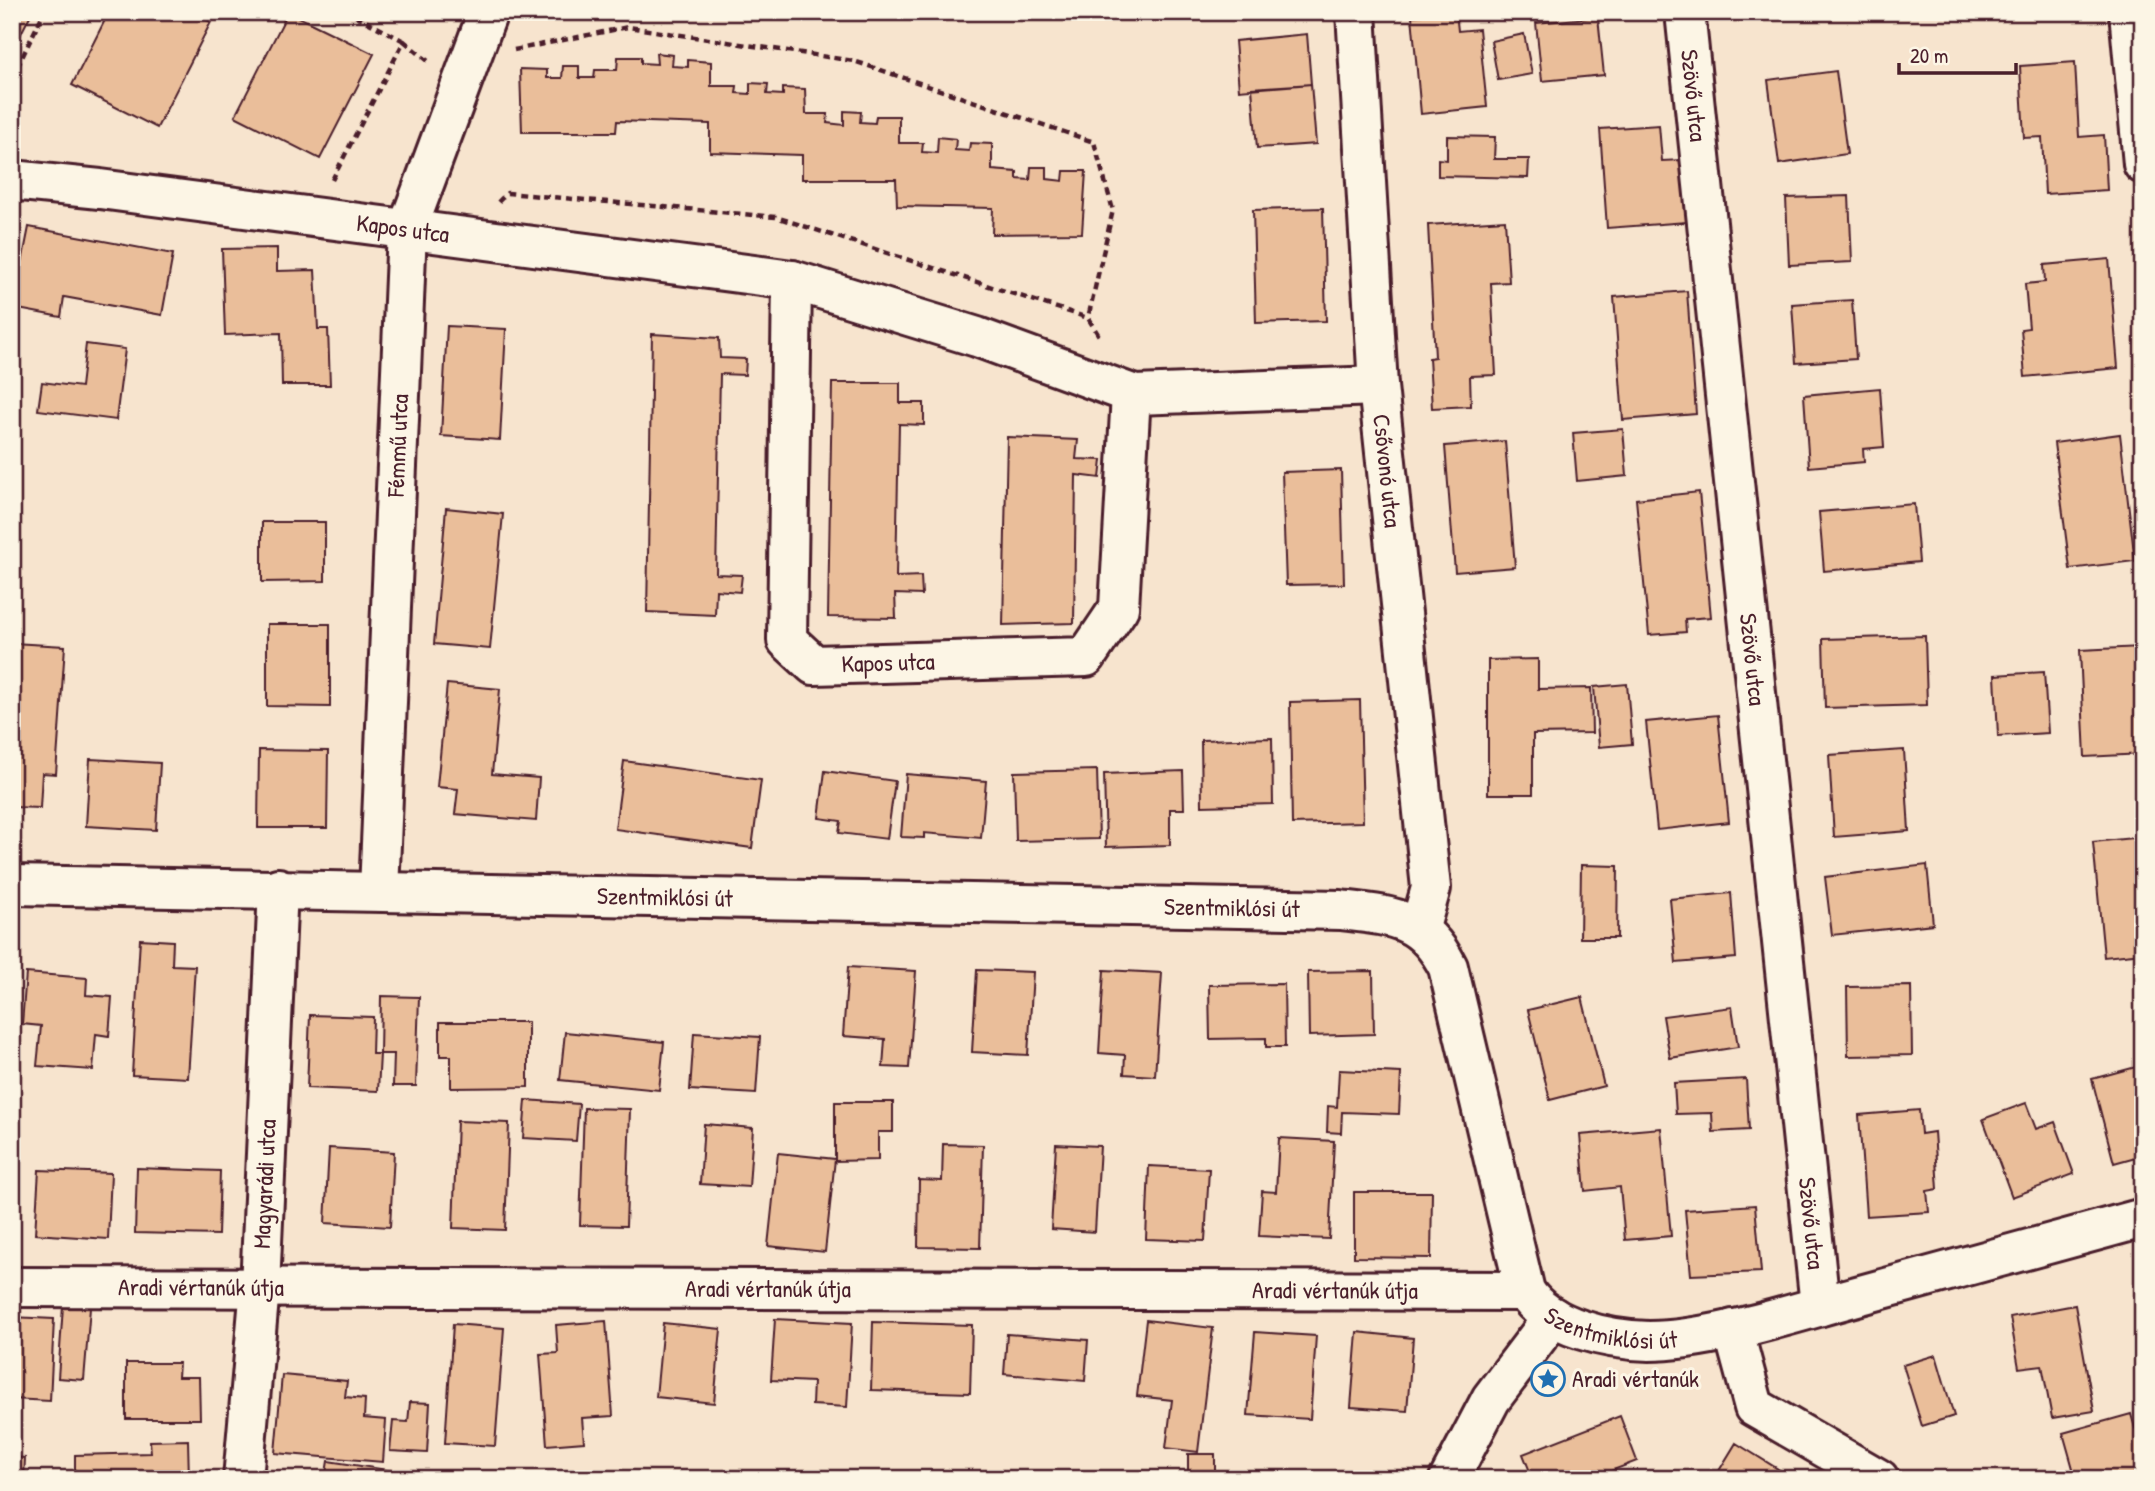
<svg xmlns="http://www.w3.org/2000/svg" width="2155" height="1491" font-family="'Patrick Hand',sans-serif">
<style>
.building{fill:#eabe9a;stroke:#4a1f2b;stroke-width:2}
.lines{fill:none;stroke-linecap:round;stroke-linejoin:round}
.street-casing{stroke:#4a1f2b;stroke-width:44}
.secondary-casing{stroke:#4a1f2b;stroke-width:44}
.path{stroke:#4a1f2b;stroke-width:4.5;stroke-dasharray:7 5;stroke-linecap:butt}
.street{stroke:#fcf5e5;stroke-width:38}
.secondary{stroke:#fcf5e5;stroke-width:38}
.labels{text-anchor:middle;stroke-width:6;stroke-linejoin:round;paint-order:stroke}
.street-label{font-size:24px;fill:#4a1f2b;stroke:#fcf5e5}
.poi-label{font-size:24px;fill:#4a1f2b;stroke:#fcf5e5;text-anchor:start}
</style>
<rect width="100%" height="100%" fill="#f7e4ce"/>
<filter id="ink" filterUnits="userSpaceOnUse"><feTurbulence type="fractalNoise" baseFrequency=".0143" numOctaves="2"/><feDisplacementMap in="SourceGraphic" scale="14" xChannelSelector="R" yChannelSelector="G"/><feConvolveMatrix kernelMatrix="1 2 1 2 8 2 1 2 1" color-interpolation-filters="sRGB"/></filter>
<g filter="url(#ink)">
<!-- building -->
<path class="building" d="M 12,12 L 32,12 L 12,51 Z
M 109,12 L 191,12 L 211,22 L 157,128 L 72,85 Z
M 288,12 L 374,54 L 320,159 L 235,116 Z
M 1456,12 L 1458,31 L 1479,29 L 1487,107 L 1421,114 L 1412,16 Z
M 1598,17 L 1604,75 L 1542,81 L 1536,23 Z
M 1307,34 L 1311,84 L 1239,90 L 1235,41 Z
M 1524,34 L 1532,74 L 1498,80 L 1491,41 Z
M 656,53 L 673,55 L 672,66 L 688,67 L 688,60 L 711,62 L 711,86 L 737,86 L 736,93 L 750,94 L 750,83 L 768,84 L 767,94 L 783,95 L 783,88 L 805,89 L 806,114 L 828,114 L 827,123 L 844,125 L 844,111 L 861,112 L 860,122 L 875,123 L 876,116 L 899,116 L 899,143 L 923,143 L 922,152 L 937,153 L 938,137 L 956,139 L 955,150 L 969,151 L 970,143 L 992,144 L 992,170 L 1017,172 L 1017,179 L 1030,180 L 1031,167 L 1047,167 L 1047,179 L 1063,181 L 1064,171 L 1086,171 L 1082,233 L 992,234 L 993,208 L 897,206 L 896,179 L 802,179 L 802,155 L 710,152 L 710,124 L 617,121 L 616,132 L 522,132 L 520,69 L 547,70 L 547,78 L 562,78 L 563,66 L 579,66 L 579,78 L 594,78 L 595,70 L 617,70 L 618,57 L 641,57 L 641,63 L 657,64 Z
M 2075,62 L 2079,137 L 2104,135 L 2107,190 L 2045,194 L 2042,137 L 2024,138 L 2020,66 Z
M 1836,71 L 1847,154 L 1779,164 L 1768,80 Z
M 1311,84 L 1316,144 L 1257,148 L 1252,88 Z
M 1659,125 L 1662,161 L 1682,160 L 1687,222 L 1607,228 L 1600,129 Z
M 1447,136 L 1495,137 L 1494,159 L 1529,159 L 1528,178 L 1438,176 L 1438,159 L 1447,160 Z
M 1849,196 L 1852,262 L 1789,265 L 1786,198 Z
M 1323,208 L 1326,321 L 1256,323 L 1253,210 Z
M 1505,220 L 1509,282 L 1491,283 L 1496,375 L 1470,376 L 1471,406 L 1432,408 L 1429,358 L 1435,357 L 1428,225 Z
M 29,227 L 173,254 L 162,315 L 64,297 L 61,317 L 13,308 Z
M 277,248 L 277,271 L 315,270 L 318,329 L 328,329 L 330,385 L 282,385 L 281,333 L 225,335 L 222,249 Z
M 2109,259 L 2118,368 L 2025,377 L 2021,329 L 2029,328 L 2025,284 L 2045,282 L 2044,265 Z
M 1687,291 L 1696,414 L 1623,420 L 1614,297 Z
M 1852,300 L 1856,359 L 1796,363 L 1792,304 Z
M 447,326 L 506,329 L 500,440 L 441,436 Z
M 652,334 L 719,338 L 720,358 L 746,359 L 745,375 L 720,374 L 716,574 L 742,575 L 740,592 L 716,590 L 715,615 L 647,612 Z
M 86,344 L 125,349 L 116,420 L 38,410 L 42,382 L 81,387 Z
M 832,383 L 900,383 L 900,403 L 924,403 L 924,425 L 899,424 L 896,577 L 921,576 L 922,595 L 895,594 L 896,618 L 828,617 Z
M 1880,388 L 1884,447 L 1863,449 L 1864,462 L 1809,467 L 1804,395 Z
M 1623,429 L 1627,476 L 1577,481 L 1573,433 Z
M 2120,434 L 2135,561 L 2070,569 L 2054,443 Z
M 1007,437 L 1078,440 L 1076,459 L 1102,460 L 1100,478 L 1076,475 L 1074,623 L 1003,625 Z
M 1505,441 L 1515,567 L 1455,572 L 1445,446 Z
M 1341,470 L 1344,584 L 1286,585 L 1282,472 Z
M 1699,492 L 1711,617 L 1685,619 L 1686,632 L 1649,635 L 1636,499 Z
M 1914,504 L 1919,562 L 1824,571 L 1819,512 Z
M 446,508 L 503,514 L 490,649 L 434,644 Z
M 262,522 L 325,522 L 325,581 L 262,582 Z
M 267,624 L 330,624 L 330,707 L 267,706 Z
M 1925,636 L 1927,705 L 1825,708 L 1823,639 Z
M 12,643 L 65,646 L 56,774 L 42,773 L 40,808 L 12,807 Z
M 2141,647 L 2143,754 L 2085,757 L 2080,650 Z
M 1538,659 L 1538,689 L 1591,688 L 1592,733 L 1533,734 L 1533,794 L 1488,794 L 1488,660 Z
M 2044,672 L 2048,733 L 1998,736 L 1995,675 Z
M 447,684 L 500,689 L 492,774 L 539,778 L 536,821 L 455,814 L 458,789 L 437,787 Z
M 1627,684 L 1632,744 L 1599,747 L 1594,687 Z
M 1360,700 L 1363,822 L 1292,824 L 1290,702 Z
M 1718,715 L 1729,822 L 1657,830 L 1646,722 Z
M 1272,738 L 1273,804 L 1202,806 L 1201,740 Z
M 259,750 L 328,751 L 327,828 L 258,828 Z
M 1904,750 L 1909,831 L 1834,837 L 1829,755 Z
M 90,759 L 160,763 L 156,830 L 86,826 Z
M 624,761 L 761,780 L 752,848 L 615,829 Z
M 1097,770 L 1099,839 L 1016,841 L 1014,772 Z
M 825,771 L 895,781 L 887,839 L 839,833 L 841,821 L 819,818 Z
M 1183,771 L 1184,809 L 1170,809 L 1170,845 L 1106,847 L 1104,774 Z
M 906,774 L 986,781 L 981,838 L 924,833 L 924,838 L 901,837 Z
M 2143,837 L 2143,953 L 2104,957 L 2093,842 Z
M 1581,865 L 1618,866 L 1617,938 L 1580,938 Z
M 1927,865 L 1933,924 L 1832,935 L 1825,877 Z
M 1731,893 L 1736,958 L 1676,963 L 1670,899 Z
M 140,939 L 173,941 L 172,965 L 195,966 L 188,1078 L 132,1075 Z
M 848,967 L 916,971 L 909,1068 L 883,1067 L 885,1039 L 843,1036 Z
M 977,970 L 1033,972 L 1028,1055 L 972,1052 Z
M 1104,970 L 1162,973 L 1155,1076 L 1124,1074 L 1125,1055 L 1099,1053 Z
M 1373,971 L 1374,1034 L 1309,1036 L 1308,972 Z
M 26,973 L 87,978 L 86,995 L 112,997 L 109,1036 L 96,1034 L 93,1070 L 37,1066 L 41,1026 L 22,1024 Z
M 1284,984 L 1285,1047 L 1266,1047 L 1266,1038 L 1210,1039 L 1209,985 Z
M 1911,986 L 1912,1055 L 1848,1056 L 1847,987 Z
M 381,996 L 419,997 L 416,1086 L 393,1086 L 394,1054 L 380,1054 Z
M 1582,997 L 1604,1086 L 1550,1100 L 1528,1010 Z
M 1732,1007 L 1738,1047 L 1670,1058 L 1663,1016 Z
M 310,1015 L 373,1017 L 372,1054 L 380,1054 L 378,1091 L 307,1088 Z
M 440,1022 L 528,1022 L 528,1087 L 451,1088 L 451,1056 L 440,1056 Z
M 565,1032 L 664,1042 L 659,1090 L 560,1080 Z
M 694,1033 L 760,1037 L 756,1094 L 690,1090 Z
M 2143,1065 L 2143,1155 L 2114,1163 L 2092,1079 Z
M 1339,1070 L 1401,1073 L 1399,1114 L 1342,1112 L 1341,1133 L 1327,1132 L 1328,1106 L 1337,1107 Z
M 1746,1079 L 1749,1130 L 1713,1132 L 1712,1113 L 1676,1114 L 1674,1083 Z
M 526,1100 L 579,1104 L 576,1141 L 523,1138 Z
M 835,1102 L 893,1102 L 893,1132 L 878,1132 L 878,1160 L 835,1161 Z
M 2026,1103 L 2036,1129 L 2055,1122 L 2074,1174 L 2012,1197 L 1983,1119 Z
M 584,1108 L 630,1109 L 626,1226 L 580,1225 Z
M 1919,1110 L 1921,1134 L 1934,1132 L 1938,1189 L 1927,1191 L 1929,1212 L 1866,1216 L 1859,1115 Z
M 457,1121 L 509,1123 L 505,1230 L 453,1228 Z
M 704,1124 L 753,1128 L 749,1187 L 700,1184 Z
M 1661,1128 L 1671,1236 L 1625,1240 L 1620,1187 L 1585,1191 L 1580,1135 Z
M 1279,1138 L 1334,1141 L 1329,1239 L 1259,1236 L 1262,1191 L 1276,1192 Z
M 943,1144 L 983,1145 L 980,1248 L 918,1247 L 919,1180 L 942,1181 Z
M 1056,1144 L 1100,1146 L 1095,1232 L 1051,1229 Z
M 329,1148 L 394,1152 L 390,1227 L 325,1223 Z
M 778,1153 L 835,1159 L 825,1252 L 768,1246 Z
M 1149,1166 L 1209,1169 L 1205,1241 L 1146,1239 Z
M 137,1168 L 220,1171 L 218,1235 L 135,1233 Z
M 39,1170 L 111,1173 L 108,1239 L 35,1234 Z
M 1354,1192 L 1432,1192 L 1431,1258 L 1354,1257 Z
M 1755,1205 L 1761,1272 L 1691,1275 L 1685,1210 Z
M 2075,1305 L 2094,1411 L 2052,1418 L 2042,1365 L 2019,1368 L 2010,1317 Z
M 63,1306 L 90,1308 L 84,1380 L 58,1378 Z
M 12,1317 L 54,1319 L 50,1401 L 12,1399 Z
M 775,1319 L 852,1323 L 847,1407 L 812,1405 L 813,1382 L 771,1380 Z
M 1146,1320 L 1213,1328 L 1198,1452 L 1166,1448 L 1172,1400 L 1137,1396 Z
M 606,1321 L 613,1416 L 582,1418 L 584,1442 L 547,1445 L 540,1354 L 558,1353 L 556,1325 Z
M 873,1322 L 972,1325 L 970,1393 L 871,1390 Z
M 663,1323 L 721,1329 L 714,1403 L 656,1397 Z
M 453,1324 L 504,1328 L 495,1446 L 445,1443 Z
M 1255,1332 L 1316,1336 L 1310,1419 L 1248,1415 Z
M 1357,1332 L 1413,1338 L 1407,1411 L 1351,1407 Z
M 1007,1334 L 1088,1340 L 1085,1381 L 1004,1374 Z
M 1936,1355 L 1954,1416 L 1922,1426 L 1903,1365 Z
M 126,1363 L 179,1363 L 178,1377 L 199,1377 L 200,1419 L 126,1419 Z
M 282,1375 L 347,1381 L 345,1397 L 365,1399 L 364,1418 L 386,1420 L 383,1462 L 275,1453 Z
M 410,1402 L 430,1403 L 427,1453 L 390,1451 L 393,1421 L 408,1422 Z
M 2131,1414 L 2143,1456 L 2143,1479 L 2076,1479 L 2063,1433 Z
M 1620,1416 L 1637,1461 L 1590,1479 L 1533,1479 L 1523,1454 Z
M 188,1440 L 189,1479 L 75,1479 L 75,1455 L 151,1453 L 150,1441 Z
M 1736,1443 L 1794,1479 L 1714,1479 Z
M 1188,1454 L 1215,1454 L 1215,1479 L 1188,1479 Z
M 12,1457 L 25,1458 L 24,1479 L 12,1479 Z
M 328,1461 L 427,1476 L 427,1479 L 325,1479 Z"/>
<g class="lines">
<!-- street casing -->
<g class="street-casing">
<g id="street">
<path id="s1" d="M 1356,12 L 1378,386 L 1431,888 L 1420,927"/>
<path id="s2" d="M 1685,12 L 1820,1306"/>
<path d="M 2129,12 L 2143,164"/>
<path id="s3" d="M 12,180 L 100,189 L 792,280 L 977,337 L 1135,395 L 1378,386"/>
<path id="s4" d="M 792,280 L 787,640 L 814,665 L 1086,657 L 1119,608 L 1131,394"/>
<path id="s5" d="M 379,891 L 407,230 L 488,12"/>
<path id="s6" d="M 12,1287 L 1525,1291"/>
<path d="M 1733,1329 L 1754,1407 L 1879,1479"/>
<path id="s7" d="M 243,1479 L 260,1287 L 278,888"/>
<path d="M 1449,1479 L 1491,1399 L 1553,1317"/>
</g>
</g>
<!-- secondary casing -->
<g class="secondary-casing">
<g id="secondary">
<path id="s8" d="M 12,885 L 1341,910 C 1392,916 1423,917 1448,967 L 1525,1291 C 1548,1328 1609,1340 1649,1341 C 1708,1341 1788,1315 1846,1299 C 1945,1272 2044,1245 2143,1218"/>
</g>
</g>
<!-- path -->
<path class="path" d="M 404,41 L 428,61
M 514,50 L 628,27 L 854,61 L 1094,142 L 1113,210 L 1088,318
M 12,78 L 44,12
M 332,180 L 404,41 L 348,12
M 498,202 L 507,193 L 776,217 L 1088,318 L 1101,339"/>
<!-- street -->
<use href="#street" class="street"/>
<!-- secondary -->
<use href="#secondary" class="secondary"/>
</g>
</g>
<!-- icons -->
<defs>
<g id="sight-ring" transform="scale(1.75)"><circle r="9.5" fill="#fcf5e5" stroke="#1f6fb2" stroke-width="1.5"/><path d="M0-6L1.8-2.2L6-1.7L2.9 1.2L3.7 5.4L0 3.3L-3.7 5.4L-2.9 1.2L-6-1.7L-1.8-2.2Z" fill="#1f6fb2"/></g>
</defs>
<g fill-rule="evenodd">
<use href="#sight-ring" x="1548" y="1379"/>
</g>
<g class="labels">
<!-- street labels -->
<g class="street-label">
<text dy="8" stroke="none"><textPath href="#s2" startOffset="84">Szövő utca</textPath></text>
<text dy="8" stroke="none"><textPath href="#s3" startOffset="394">Kapos utca</textPath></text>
<text dy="8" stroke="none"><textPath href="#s5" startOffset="446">Fémmű utca</textPath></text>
<text dy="8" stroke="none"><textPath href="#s1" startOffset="460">Csővonó utca</textPath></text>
<text dy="8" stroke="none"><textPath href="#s2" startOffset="651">Szövő utca</textPath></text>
<text dy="8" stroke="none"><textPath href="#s4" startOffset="471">Kapos utca</textPath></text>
<text dy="8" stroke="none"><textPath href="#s8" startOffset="653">Szentmiklósi út</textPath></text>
<text dy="8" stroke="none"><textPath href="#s8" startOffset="1220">Szentmiklósi út</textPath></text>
<text dy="8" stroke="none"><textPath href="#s7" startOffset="296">Magyarádi utca</textPath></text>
<text dy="8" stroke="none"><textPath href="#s2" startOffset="1218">Szövő utca</textPath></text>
<text dy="8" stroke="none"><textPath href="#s6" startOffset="189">Aradi vértanúk útja</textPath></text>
<text dy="8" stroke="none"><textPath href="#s6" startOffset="756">Aradi vértanúk útja</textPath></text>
<text dy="8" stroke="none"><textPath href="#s6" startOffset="1323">Aradi vértanúk útja</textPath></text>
<text dy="8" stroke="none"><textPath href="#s8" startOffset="1890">Szentmiklósi út</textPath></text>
</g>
<!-- poi labels -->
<g class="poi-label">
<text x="1572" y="1387">Aradi vértanúk</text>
</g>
</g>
<!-- margin -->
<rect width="2155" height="1491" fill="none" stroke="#fcf5e5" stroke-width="42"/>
<rect x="21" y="21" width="2113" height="1449" fill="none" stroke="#4a1f2b" stroke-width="2.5" filter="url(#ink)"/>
<!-- scale -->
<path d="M1899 63v10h117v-10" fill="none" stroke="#4a1f2b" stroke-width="3.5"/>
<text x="1910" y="63" font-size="21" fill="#4a1f2b" stroke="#fcf5e5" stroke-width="5" paint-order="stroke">20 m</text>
</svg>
